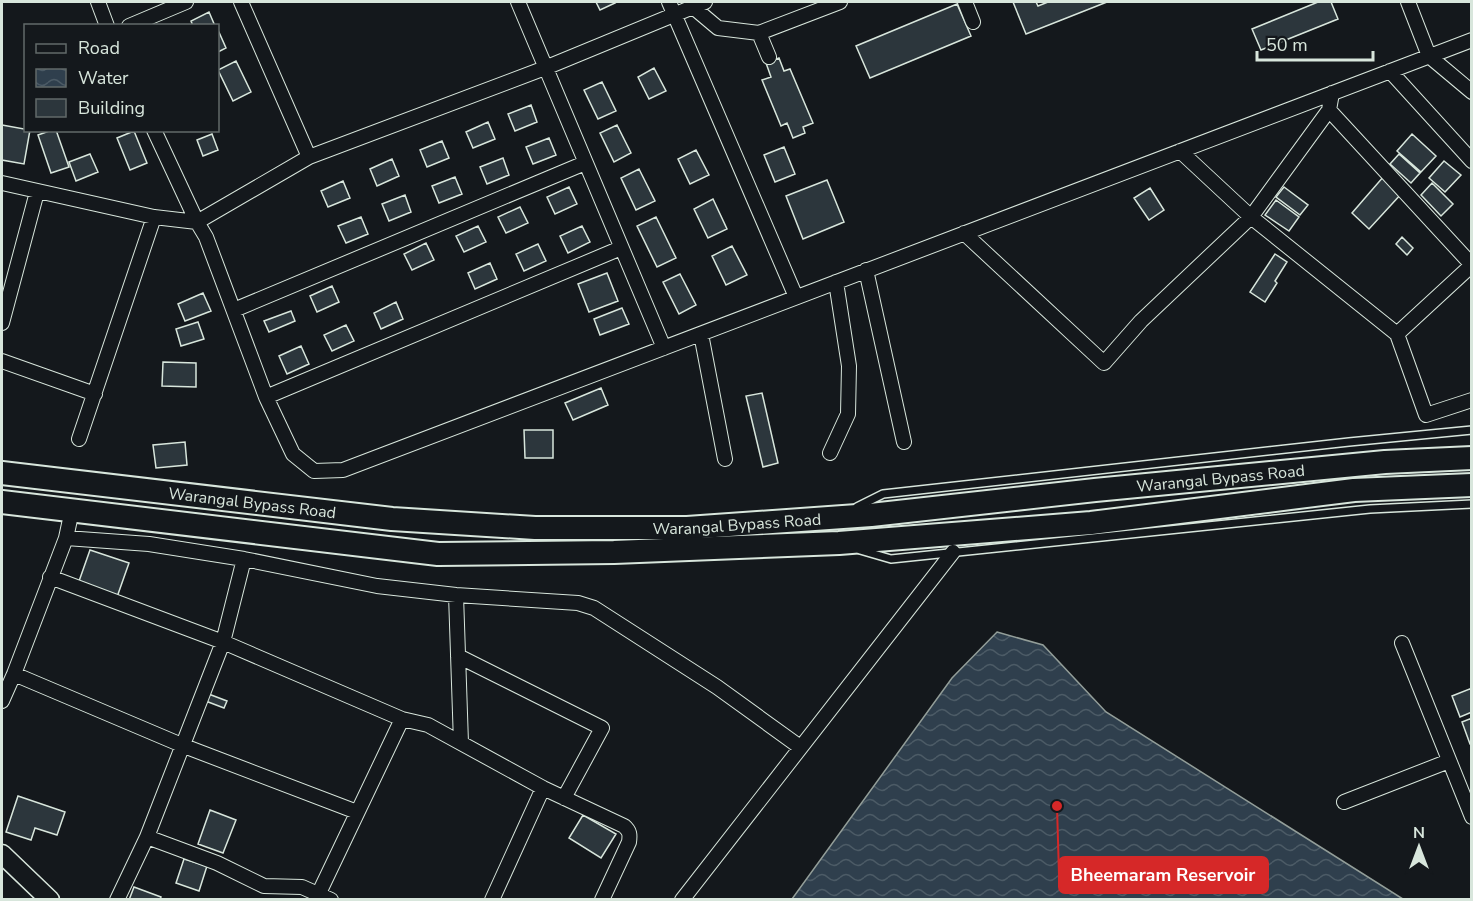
<svg xmlns="http://www.w3.org/2000/svg" width="1473" height="901" font-family="'Nunito Sans',sans-serif">
<style>
.water{fill:url(#water-waves);stroke:#939e99;stroke-width:1.5}
.building{fill:#2c363c;stroke:#d8e6dc;stroke-width:1.5}
.lines{fill:none;stroke-linecap:round;stroke-linejoin:round}
.service-casing{stroke:#d8e6dc;stroke-width:10}
.minor-casing{stroke:#d8e6dc;stroke-width:16}
.tertiary-casing{stroke:#d8e6dc;stroke-width:21}
.trunk-casing{stroke:#d8e6dc;stroke-width:26}
.service{stroke:#14181c;stroke-width:7}
.minor{stroke:#14181c;stroke-width:14}
.tertiary{stroke:#14181c;stroke-width:18}
.trunk{stroke:#14181c;stroke-width:22}
.labels{text-anchor:middle;stroke-width:4.5;stroke-linejoin:round;paint-order:stroke}
.street-label{font-size:16px;fill:#d8e6dc;stroke:#14181c}
.leader{fill:none;stroke:#d62828;stroke-width:2}
.callout-dot{fill:#d62828;stroke:#14181c;stroke-width:2}
.callout{fill:#d62828;stroke:#d62828;stroke-width:2}
.callout-label{font-size:18px;text-anchor:middle;font-weight:bold;fill:#fff}
</style>
<defs>
<pattern id="water-waves" width="16" height="10" patternUnits="userSpaceOnUse" patternTransform="scale(1.5)"><rect width="16" height="10" fill="#2f3f4d"/><path d="M0 5q4-4 8 0t8 0" fill="none" stroke="#4c5b66"/></pattern>
</defs>
<rect width="100%" height="100%" fill="#14181c"/>
<!-- water -->
<path class="water" d="M 997,632 L 1043,645 L 1106,712 L 1403,899 L 792,899 L 952,678 Z"/>
<!-- building -->
<path class="building" d="M 596,2 L 614,2 L 615,3 L 600,10 Z
M 1013,2 L 1036,2 L 1038,6 L 1048,2 L 1107,2 L 1026,34 Z
M 1318,2 L 1331,2 L 1338,19 L 1261,50 L 1252,29 Z
M 957,4 L 971,36 L 870,78 L 856,46 Z
M 209,12 L 215,26 L 193,26 L 191,21 Z
M 218,30 L 226,48 L 218,52 Z
M 779,58 L 784,71 L 790,69 L 813,123 L 803,127 L 805,133 L 793,138 L 787,123 L 781,126 L 762,80 L 771,77 L 766,63 Z
M 236,61 L 251,92 L 233,101 L 218,70 Z
M 654,68 L 666,91 L 649,99 L 638,77 Z
M 602,82 L 616,111 L 598,119 L 584,90 Z
M 531,105 L 537,122 L 515,131 L 508,114 Z
M 488,122 L 495,139 L 473,148 L 466,132 Z
M 2,125 L 30,130 L 24,164 L 2,160 Z
M 617,125 L 631,153 L 614,162 L 600,133 Z
M 52,130 L 56,130 L 69,167 L 51,173 L 38,135 Z
M 134,131 L 147,163 L 130,170 L 117,138 Z
M 212,134 L 218,150 L 203,156 L 197,140 Z
M 1412,134 L 1436,156 L 1421,172 L 1397,151 Z
M 549,138 L 556,155 L 533,164 L 526,147 Z
M 442,141 L 449,158 L 427,167 L 420,150 Z
M 784,147 L 795,174 L 775,182 L 764,155 Z
M 696,150 L 709,175 L 690,184 L 678,159 Z
M 90,154 L 98,172 L 76,181 L 69,162 Z
M 1399,154 L 1420,173 L 1411,183 L 1390,164 Z
M 503,158 L 509,175 L 487,184 L 480,167 Z
M 392,159 L 399,176 L 377,186 L 370,169 Z
M 1444,161 L 1461,175 L 1445,192 L 1429,178 Z
M 639,169 L 655,201 L 636,210 L 621,178 Z
M 1384,176 L 1402,193 L 1369,229 L 1352,213 Z
M 455,177 L 462,194 L 439,203 L 432,186 Z
M 827,180 L 844,222 L 803,239 L 786,196 Z
M 343,181 L 350,198 L 328,207 L 321,191 Z
M 1432,183 L 1453,204 L 1441,216 L 1421,195 Z
M 569,187 L 577,204 L 555,214 L 547,197 Z
M 1284,187 L 1308,205 L 1300,215 L 1276,197 Z
M 1150,188 L 1164,210 L 1149,220 L 1134,198 Z
M 405,195 L 411,212 L 389,221 L 382,204 Z
M 713,199 L 727,229 L 708,238 L 694,209 Z
M 1276,200 L 1299,217 L 1289,231 L 1265,215 Z
M 520,207 L 528,223 L 506,233 L 498,217 Z
M 361,217 L 368,234 L 346,243 L 338,226 Z
M 656,217 L 676,258 L 657,267 L 637,226 Z
M 478,226 L 486,242 L 464,252 L 456,236 Z
M 582,226 L 590,242 L 568,253 L 560,236 Z
M 1402,237 L 1413,248 L 1407,255 L 1396,244 Z
M 426,243 L 434,260 L 412,270 L 404,254 Z
M 538,244 L 546,261 L 524,271 L 516,254 Z
M 732,246 L 747,275 L 726,285 L 712,256 Z
M 1275,254 L 1287,262 L 1275,281 L 1277,283 L 1265,302 L 1250,292 Z
M 490,263 L 497,279 L 475,289 L 468,273 Z
M 607,273 L 618,301 L 589,312 L 578,284 Z
M 680,274 L 696,305 L 679,314 L 663,282 Z
M 332,286 L 339,302 L 317,312 L 310,296 Z
M 203,293 L 211,311 L 185,321 L 178,304 Z
M 396,302 L 403,319 L 381,329 L 374,313 Z
M 622,308 L 629,324 L 600,335 L 594,319 Z
M 291,311 L 295,321 L 269,332 L 264,321 Z
M 198,322 L 204,339 L 181,346 L 176,329 Z
M 346,325 L 354,341 L 332,351 L 324,335 Z
M 301,346 L 309,364 L 287,374 L 279,356 Z
M 163,362 L 196,363 L 196,387 L 162,386 Z
M 601,388 L 608,405 L 573,420 L 565,403 Z
M 762,393 L 778,463 L 763,467 L 746,396 Z
M 524,430 L 553,430 L 553,458 L 525,458 Z
M 185,442 L 187,465 L 156,468 L 153,445 Z
M 90,550 L 129,563 L 117,597 L 78,584 Z
M 1472,688 L 1472,712 L 1460,717 L 1452,696 Z
M 206,693 L 227,701 L 224,708 L 203,700 Z
M 1472,718 L 1472,744 L 1470,744 L 1462,722 Z
M 18,796 L 65,812 L 57,835 L 35,828 L 31,840 L 6,832 Z
M 210,810 L 236,820 L 223,853 L 198,844 Z
M 583,815 L 616,834 L 601,858 L 569,838 Z
M 184,859 L 207,866 L 199,891 L 176,883 Z
M 134,887 L 161,897 L 160,900 L 129,900 Z"/>
<g class="lines">
<!-- service casing -->
<g class="service-casing">
<path id="service" d="M 857,507 L 883,494 L 1349,442 L 1472,430
M 860,550 L 891,559 L 1370,509 L 1472,504"/>
</g>
<!-- minor casing -->
<g class="minor-casing">
<path id="minor" d="M 98,2 L 107,26
M 241,2 L 309,157
M 518,2 L 664,348
M 669,2 L 796,297
M 965,2 L 973,22
M 1408,2 L 1429,56 L 1472,92
M 693,7 L 718,28 L 759,33 L 840,2
M 129,26 L 186,2
M 759,33 L 769,57
M 1390,71 L 1472,161
M 1329,110 L 1472,265
M 154,130 L 197,222 L 206,237 L 266,397 L 293,454 L 314,471 L 343,470 L 1472,40
M 1180,151 L 1251,217 L 1397,334 L 1426,415 L 1472,400
M 2,183 L 154,217 L 197,222 L 309,157 L 545,68 L 705,2
M 964,233 L 1104,363 L 1141,321 L 1251,217 L 1329,110 L 1332,93
M 866,270 L 904,442
M 234,310 L 585,163
M 2,323 L 37,192
M 701,334 L 725,459
M 1397,334 L 1472,265
M 2,361 L 95,394
M 266,397 L 621,248
M 79,439 L 154,217
M 830,453 L 848,414 L 849,366 L 836,282
M 66,538 L 149,544 L 244,559 L 377,586 L 456,595 L 578,603 L 594,608 L 717,687 L 800,747
M 50,577 L 223,642 L 402,719 L 428,725 L 543,788 L 624,826 C 630,831 630,835 629,842 L 602,900
M 456,595 L 461,743
M 1402,643 L 1472,817
M 458,656 L 602,728 L 564,798
M 14,674 L 184,746 L 357,812
M 2,701 L 14,674 L 66,538 L 72,510
M 1344,802 L 1449,761
M 147,837 L 217,863 L 264,886 L 302,887 L 331,900
M 319,893 L 402,719
M 117,900 L 147,837 L 223,642 L 244,559
M 492,900 L 543,788
M 682,900 L 953,552"/>
</g>
<!-- tertiary casing -->
<g class="tertiary-casing">
<path id="tertiary" d="M 2,854 L 50,900"/>
</g>
<!-- trunk casing -->
<g class="trunk-casing">
<g id="trunk">
<path id="s1" d="M 2,473 L 392,519 L 535,528 L 687,528 L 871,515 L 1095,490 L 1385,462 L 1472,458"/>
<path d="M 2,502 L 438,554 L 614,552 L 839,543 L 1091,523 L 1354,490 L 1472,485"/>
</g>
</g>
<!-- service -->
<use href="#service" class="service"/>
<!-- minor -->
<use href="#minor" class="minor"/>
<!-- tertiary -->
<use href="#tertiary" class="tertiary"/>
<!-- trunk -->
<use href="#trunk" class="trunk"/>
</g>
<g class="labels">
<!-- street labels -->
<g class="street-label">
<text dy="6" stroke="none"><textPath href="#s1" startOffset="1224">Warangal Bypass Road</textPath></text>
<text dy="6" stroke="none"><textPath href="#s1" startOffset="252">Warangal Bypass Road</textPath></text>
<text dy="6" stroke="none"><textPath href="#s1" startOffset="738">Warangal Bypass Road</textPath></text>
</g>
</g>
<!-- callouts -->
<path class="leader" d="M1057 806L1059 875"/>
<circle class="callout-dot" cx="1057" cy="806" r="6"/>
<rect class="callout" x="1059" y="857" width="209" height="36" rx="6"/>
<g class="callout-label">
<text x="1163" y="881">Bheemaram Reservoir</text>
</g>
<!-- border -->
<rect width="1473" height="901" fill="none" stroke="#d8e6dc" stroke-width="6"/>
<!-- legend -->
<rect x="24" y="24" width="195" height="108" fill="#14181c" stroke="#626a69" stroke-width="1.5"/>
<rect x="36" y="44" width="30" height="9" fill="#14181c" stroke="#626a69" stroke-width="1.5"/>
<text x="78" y="54" font-size="18" fill="#d8e6dc">Road</text>
<rect x="36" y="69" width="30" height="18" fill="url(#water-waves)" stroke="#626a69" stroke-width="1.5"/>
<text x="78" y="84" font-size="18" fill="#d8e6dc">Water</text>
<rect x="36" y="99" width="30" height="18" fill="#2c363c" stroke="#626a69" stroke-width="1.5"/>
<text x="78" y="114" font-size="18" fill="#d8e6dc">Building</text>
<!-- north arrow -->
<g transform="translate(1419 847)" stroke="#14181c" stroke-width="4.5" paint-order="stroke">
<path d="M0-4.5L10 22L0 15L-10 22Z" fill="#d8e6dc"/>
<text y="-9" font-size="16" font-weight="bold" text-anchor="middle" fill="#d8e6dc">N</text>
</g>
<!-- scale -->
<path d="M1257 51v9h116v-9" fill="none" stroke="#d8e6dc" stroke-width="3"/>
<text x="1266" y="51" font-size="18" fill="#d8e6dc" stroke="#14181c" stroke-width="4.5" paint-order="stroke">50 m</text>
</svg>
